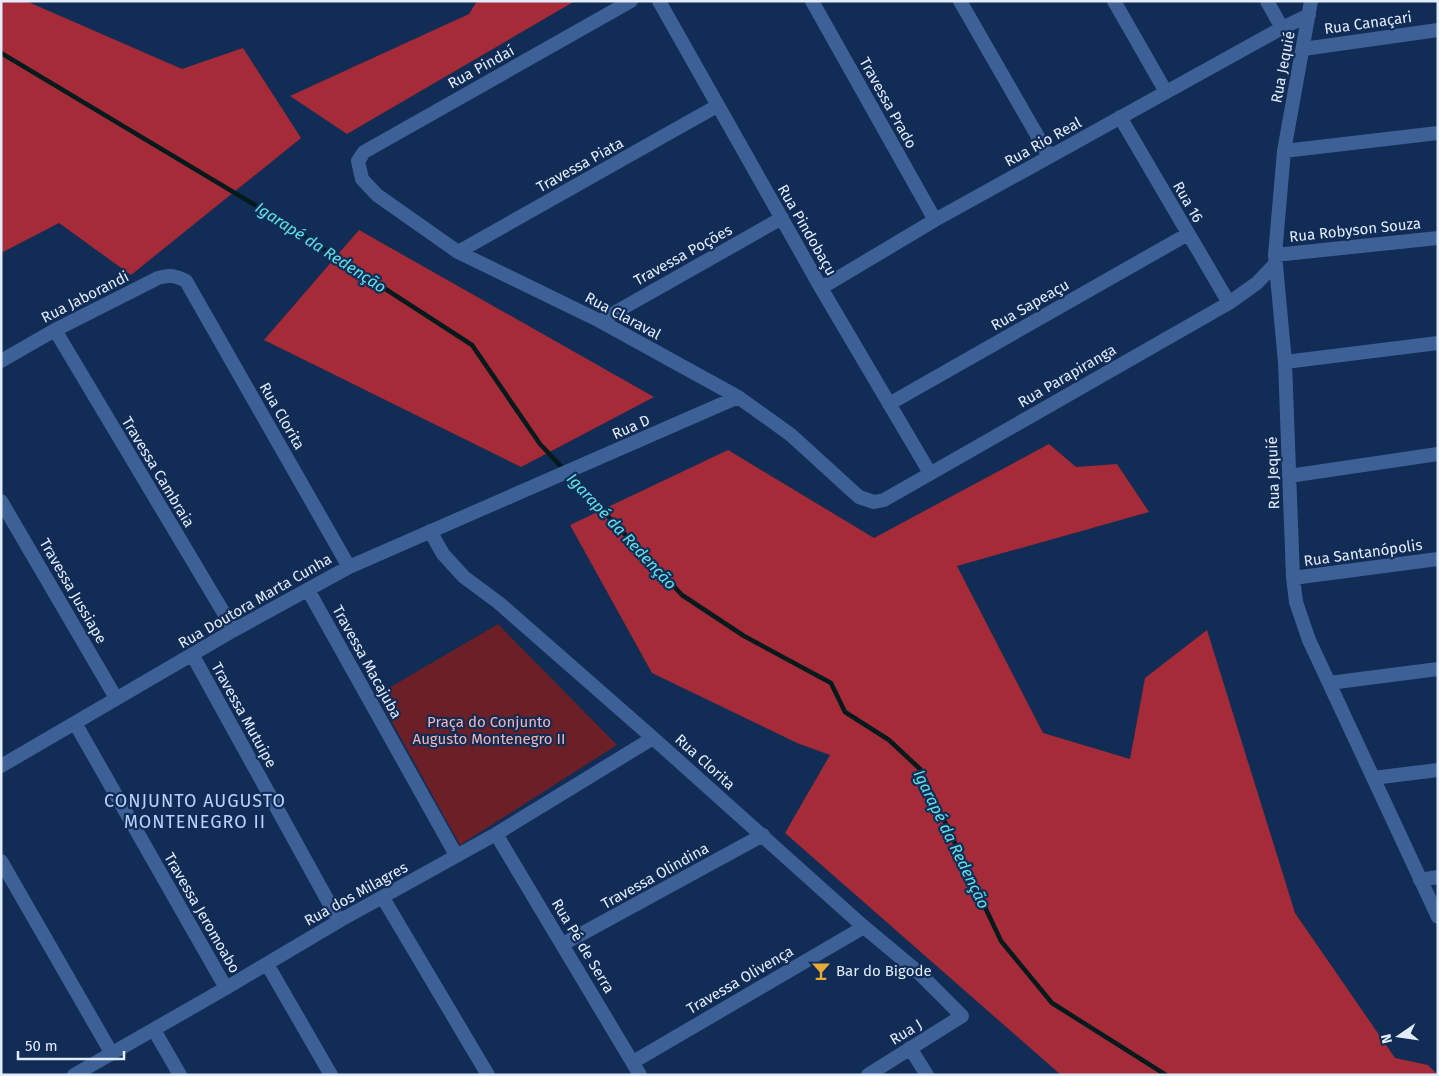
<svg xmlns="http://www.w3.org/2000/svg" width="1439" height="1076" font-family="'Fira Sans',sans-serif">
<style>
.green{fill:#6b1f26}
.forest{fill:#a52b39}
.lines{fill:none;stroke-linecap:round;stroke-linejoin:round}
.stream{stroke:#021a1b;stroke-width:4.5}
.minor{stroke:#3d6097;stroke-width:14}
.labels{text-anchor:middle;stroke-width:4.5;stroke-linejoin:round;paint-order:stroke}
.street-label{font-size:15px;fill:#e2ecfd;stroke:#112c55}
.park-label{font-size:15px;fill:#f4b4b3;stroke:#112c55}
.poi-label{font-size:15px;fill:#e2ecfd;stroke:#112c55;text-anchor:start}
.water-label{font-size:16px;font-style:italic;fill:#60e0e5;stroke:#112c55}
.quarter-label{font-size:18px;letter-spacing:1px;fill:#b7d2fc;stroke:#112c55}
</style>
<rect width="100%" height="100%" fill="#112c55"/>
<!-- green -->
<path class="green" d="M 498,624 L 617,745 L 460,845 L 377,695 Z"/>
<!-- forest -->
<path class="forest" d="M 1,1 L 26,1 L 182,69 L 243,48 L 301,138 L 131,275 L 59,223 L 1,253 Z
M 477,1 L 575,1 L 347,134 L 290,96 L 469,14 Z
M 359,230 L 654,397 L 521,467 L 264,340 Z
M 1049,444 L 1076,467 L 1117,464 L 1149,512 L 957,566 L 1043,733 L 1130,759 L 1145,678 L 1207,630 L 1295,913 L 1395,1058 L 1428,1065 L 1438,1075 L 1061,1075 L 785,833 L 830,755 L 797,743 L 652,673 L 570,525 L 728,450 L 874,538 Z"/>
<g class="lines">
<!-- stream -->
<path class="stream" d="M 1,53 L 265,211 L 472,345 L 540,444 L 682,595 L 744,636 L 831,683 L 845,712 L 889,740 L 920,769 L 1001,941 L 1052,1003 L 1166,1075"/>
<!-- minor -->
<path class="minor" d="M 631,1 L 364,152 L 358,161 L 362,179 L 377,195 L 458,252 L 600,321 L 738,397 L 791,435 L 859,497 L 874,502 L 884,500 L 1229,303 L 1257,283 L 1275,264
M 659,1 L 821,288 L 930,473
M 812,1 L 935,220
M 960,1 L 1049,156
M 1114,1 L 1166,92
M 1267,1 L 1282,28 L 1309,15
M 1311,1 L 1284,151 L 1275,255 L 1285,362 L 1293,578 L 1296,602 L 1309,640 L 1438,917
M 1303,49 L 1438,30
M 1120,117 L 1229,303
M 1284,151 L 1438,133
M 458,252 L 717,106
M 1275,255 L 1438,238
M 821,288 L 935,220 L 1282,28
M 600,321 L 782,218
M 55,330 L 234,630
M 1,361 L 55,330 L 158,278 C 169,274 176,276 186,281 L 349,567
M 1285,362 L 1438,343
M 889,404 L 1188,234
M 1289,476 L 1438,454
M 1,501 L 116,698
M 430,531 L 443,554 L 464,577 L 499,603 L 653,738 L 864,927 L 918,972 L 962,1016 L 868,1075
M 1293,578 L 1438,559
M 308,590 L 456,855
M 193,656 L 339,921
M 1329,683 L 1438,669
M 75,723 L 226,988
M 1,766 L 234,630 L 349,567 L 738,397
M 1373,778 L 1438,770
M 496,834 L 640,1075
M 1,861 L 112,1054
M 1420,880 L 1438,877
M 383,898 L 488,1075
M 563,944 L 763,835
M 267,964 L 331,1075
M 154,1030 L 180,1075
M 910,1048 L 927,1075
M 633,1062 L 864,927
M 74,1075 L 226,988 L 339,921 L 496,834 L 653,738"/>
</g>
<!-- icons -->
<defs>
<g id="bar-bare" transform="scale(1.5)"><path d="M-6-5H6L.8 .8V4.5H3.5V6h-7V4.5H-.8V.8Z" fill="#e8ab37" stroke="#112c55" stroke-width="2.5" paint-order="stroke"/></g>
</defs>
<g fill-rule="evenodd">
<use href="#bar-bare" x="821" y="971"/>
</g>
<g class="labels">
<!-- street labels -->
<g class="street-label">
<text transform="translate(1368 23) rotate(-8)" y="5">Rua Canaçari</text>
<text transform="translate(481 67) rotate(-29)" y="5">Rua Pindaí</text>
<text transform="translate(1283 67) rotate(-79)" y="5">Rua Jequié</text>
<text transform="translate(888 103) rotate(61)" y="5">Travessa Prado</text>
<text transform="translate(1043 142) rotate(-29)" y="5">Rua Rio Real</text>
<text transform="translate(580 165) rotate(-29)" y="5">Travessa Piata</text>
<text transform="translate(1188 202) rotate(60)" y="5">Rua 16</text>
<text transform="translate(807 230) rotate(60)" y="5">Rua Pindobaçu</text>
<text transform="translate(1355 230) rotate(-6)" y="5">Rua Robyson Souza</text>
<text transform="translate(683 255) rotate(-29)" y="5">Travessa Poções</text>
<text transform="translate(85 297) rotate(-27)" y="5">Rua Jaborandi</text>
<text transform="translate(1030 305) rotate(-30)" y="5">Rua Sapeaçu</text>
<text transform="translate(623 316) rotate(28)" y="5">Rua Claraval</text>
<text transform="translate(1067 376) rotate(-30)" y="5">Rua Parapiranga</text>
<text transform="translate(282 416) rotate(60)" y="5">Rua Clorita</text>
<text transform="translate(631 427) rotate(-24)" y="5">Rua D</text>
<text transform="translate(158 472) rotate(59)" y="5">Travessa Cambraia</text>
<text transform="translate(1273 473) rotate(-92)" y="5">Rua Jequié</text>
<text transform="translate(1363 553) rotate(-8)" y="5">Rua Santanópolis</text>
<text transform="translate(73 591) rotate(60)" y="5">Travessa Jussiape</text>
<text transform="translate(255 601) rotate(-30)" y="5">Rua Doutora Marta Cunha</text>
<text transform="translate(367 662) rotate(61)" y="5">Travessa Macajuba</text>
<text transform="translate(244 715) rotate(61)" y="5">Travessa Mutuipe</text>
<text transform="translate(705 762) rotate(42)" y="5">Rua Clorita</text>
<text transform="translate(655 876) rotate(-29)" y="5">Travessa Olindina</text>
<text transform="translate(356 894) rotate(-29)" y="5">Rua dos Milagres</text>
<text transform="translate(202 913) rotate(60)" y="5">Travessa Jeromoabo</text>
<text transform="translate(583 946) rotate(59)" y="5">Rua Pé de Serra</text>
<text transform="translate(740 980) rotate(-30)" y="5">Travessa Olivença</text>
<text transform="translate(906 1032) rotate(-31)" y="5">Rua J</text>
</g>
<!-- park labels -->
<g class="park-label">
<text x="489" y="727">Praça do Conjunto<tspan x="489" dy="17">Augusto Montenegro II</tspan></text>
</g>
<!-- poi labels -->
<g class="poi-label">
<text x="836" y="976">Bar do Bigode</text>
</g>
<!-- water labels -->
<g class="water-label">
<text transform="translate(321 247) rotate(33)" y="6">Igarapé da Redenção</text>
<text transform="translate(622 531) rotate(47)" y="6">Igarapé da Redenção</text>
<text transform="translate(952 839) rotate(64)" y="6">Igarapé da Redenção</text>
</g>
<!-- quarter labels -->
<g class="quarter-label">
<text x="195" y="807">CONJUNTO AUGUSTO<tspan x="195" dy="21">MONTENEGRO II</tspan></text>
</g>
</g>
<!-- border -->
<rect width="1439" height="1076" fill="none" stroke="#e2ecfd" stroke-width="5"/>
<!-- north arrow -->
<g transform="translate(1399 1036) rotate(257)" stroke="#112c55" stroke-width="4" paint-order="stroke">
<path d="M0-4L9 19L0 12L-9 19Z" fill="#e2ecfd"/>
<text y="-8" font-size="14" font-weight="bold" text-anchor="middle" fill="#e2ecfd">N</text>
</g>
<!-- scale -->
<path d="M18 1051v8h106v-8" fill="none" stroke="#e2ecfd" stroke-width="2.5"/>
<text x="25" y="1051" font-size="15" fill="#e2ecfd" stroke="#112c55" stroke-width="4" paint-order="stroke">50 m</text>
</svg>
